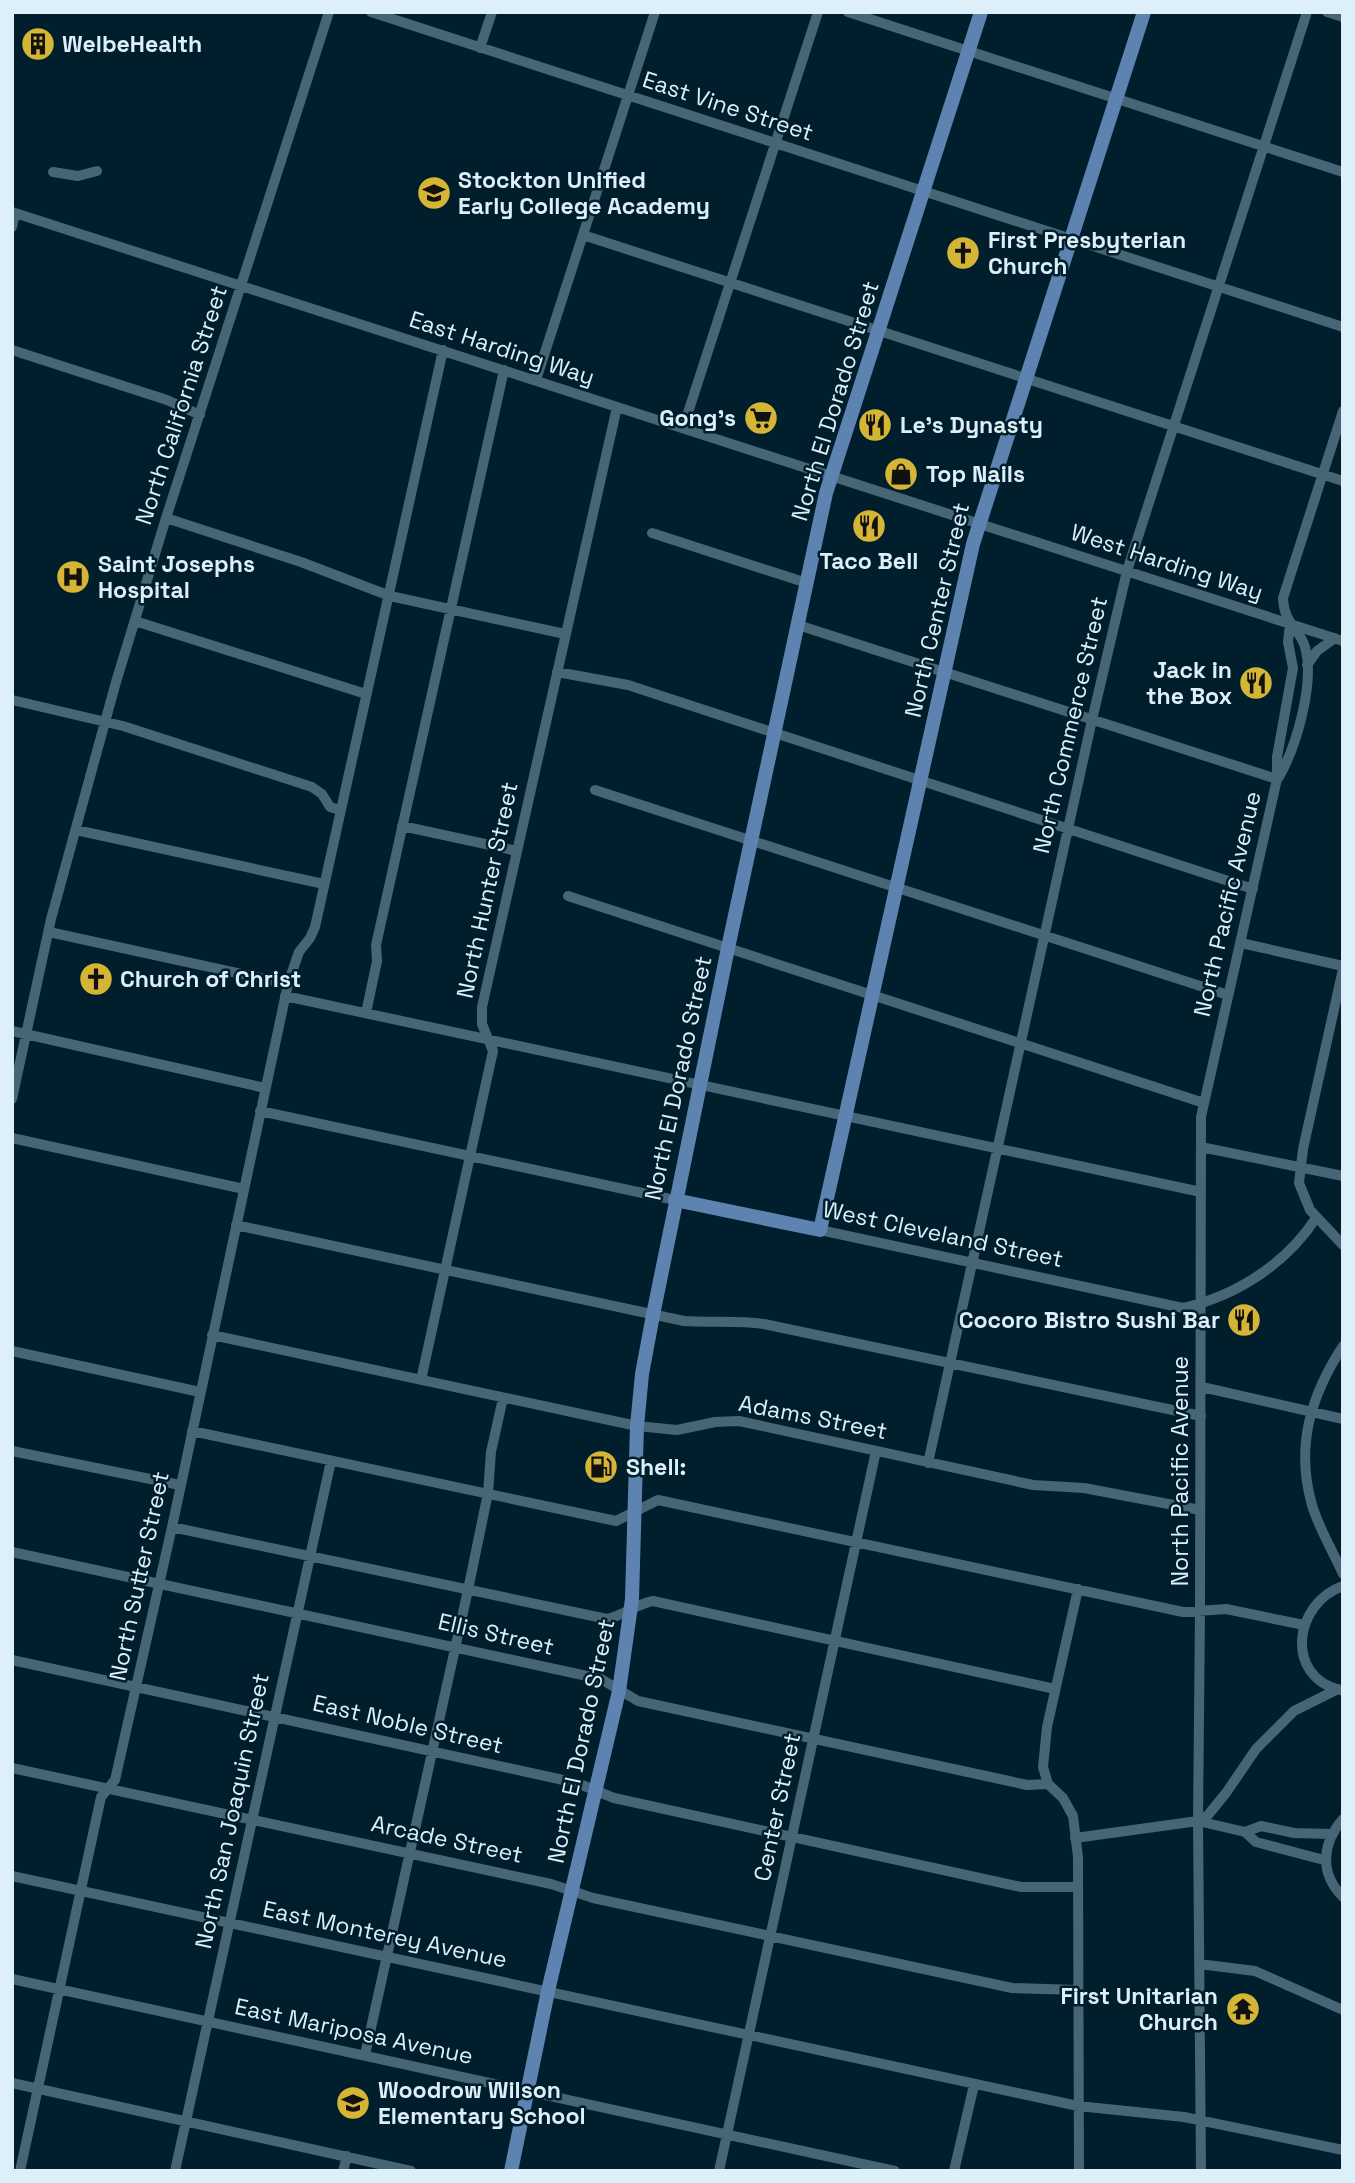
<svg xmlns="http://www.w3.org/2000/svg" width="1355" height="2183" font-family="'Space Grotesk',sans-serif">
<style>
.lines{fill:none;stroke-linecap:round;stroke-linejoin:round}
.minor{stroke:#466575;stroke-width:10}
.major{stroke:#5d84b1;stroke-width:14}
.labels{text-anchor:middle;stroke-width:5;stroke-linejoin:round;paint-order:stroke}
.poi-label{font-size:23px;font-weight:bold;fill:#ddeff8;stroke:#001e2c;text-anchor:start}
.street-label{font-size:23px;fill:#ddeff8;stroke:#001e2c}
</style>
<rect width="100%" height="100%" fill="#001e2c"/>
<g class="lines">
<!-- minor -->
<path class="minor" d="M 371,12 L 1343,327
M 848,12 L 1343,172
M 1327,12 L 1343,17
M 480,48 L 492,12
M 53,172 L 78,176 L 97,171
M 12,212 L 1343,641
M 12,227 L 15,213
M 583,235 L 1343,481
M 12,350 L 167,400 L 200,415
M 536,380 L 655,12
M 683,428 L 818,12
M 166,518 L 301,562 L 390,596 L 565,634
M 652,533 L 807,583
M 135,621 L 366,694
M 798,625 L 1277,779
M 1307,665 L 1317,651 L 1335,638
M 557,672 L 628,685 L 1253,889
M 12,700 L 123,726 L 312,787 L 322,794 L 330,807 L 340,810
M 1279,777 C 1297,745 1315,682 1305,647 C 1299,627 1284,624 1283,598 L 1343,411
M 595,790 L 1228,995
M 402,826 L 517,851
M 76,830 L 324,884
M 568,896 L 1204,1103
M 49,932 L 288,984
M 1241,943 L 1343,966
M 1343,969 L 1303,1149 L 1299,1183 L 1310,1210 L 1343,1245
M 285,996 L 1201,1192
M 366,1013 L 377,961 L 376,945 L 504,370
M 12,1031 L 265,1088
M 12,1099 L 51,919 L 116,682 L 166,518 L 329,12
M 260,1111 L 675,1200
M 12,1138 L 244,1189
M 1201,1147 L 1343,1176
M 236,1225 L 684,1321 C 710,1323 737,1320 764,1324 L 1201,1416
M 820,1230 L 1183,1308 C 1236,1296 1286,1264 1316,1218
M 212,1335 L 637,1426 L 677,1430 L 715,1422 L 739,1421 L 1033,1485 L 1084,1488 L 1200,1510
M 1343,1346 C 1311,1395 1295,1446 1312,1505 C 1319,1529 1333,1551 1343,1574
M 12,1351 L 200,1392
M 421,1380 L 493,1051 L 482,1024 L 482,1007 L 617,407
M 1202,1387 L 1343,1419
M 192,1431 L 616,1521 L 658,1500 L 1183,1612 L 1226,1609 L 1304,1625
M 12,1451 L 180,1485
M 928,1463 L 1092,720 L 1127,571 L 1307,12
M 172,1527 L 607,1619 C 623,1616 636,1604 653,1601 L 1055,1689
M 12,1552 L 601,1679 L 638,1701 L 1009,1781 L 1027,1785 L 1048,1784
M 1078,1589 L 1047,1727 L 1043,1767 L 1048,1784 L 1063,1798 L 1073,1816 L 1078,1857 L 1079,2171
M 12,1660 L 577,1783 L 614,1798 L 1007,1884 L 1021,1887 L 1077,1887
M 1340,1690 C 1284,1676 1294,1603 1343,1586
M 12,1768 L 551,1884 L 593,1898 L 1012,1988 L 1077,1990
M 1343,1819 C 1322,1843 1319,1873 1343,1897
M 1198,1821 L 1208,1815 L 1226,1793 L 1256,1749 L 1294,1711 L 1338,1689
M 1075,1838 L 1198,1821 L 1245,1832
M 1324,1860 L 1256,1842 L 1245,1832 L 1261,1826 L 1294,1833 L 1331,1834
M 12,1876 L 1078,2106 L 1184,2117 L 1343,2150
M 1199,1964 L 1255,1971 L 1343,2010
M 12,1979 L 895,2171
M 365,2055 L 468,1590 L 488,1493 L 491,1452 L 503,1398
M 12,2083 L 411,2171
M 20,2171 L 101,1797 L 115,1780 L 172,1527 L 288,984 L 299,952 L 310,938 L 315,927 L 443,350
M 175,2171 L 331,1461
M 343,2171 L 347,2156
M 719,2171 L 876,1451
M 954,2171 L 974,2085
M 1201,2171 L 1198,1821 L 1200,1611 L 1201,1117 L 1277,779 L 1277,757 L 1293,668 L 1288,642 L 1290,624"/>
<!-- major -->
<path class="major" d="M 675,1200 L 820,1230 L 973,544 L 1144,12
M 511,2171 L 548,1991 L 619,1691 L 632,1599 L 637,1426 L 642,1374 L 653,1315 L 728,948 L 826,493 L 981,12"/>
</g>
<!-- icons -->
<defs>
<g id="building-disc" transform="scale(1.75)"><circle r="9.5" fill="#d5b535" stroke="#001e2c"/><path d="M-4-6H4V6H1V3H-1V6H-4ZM-2.5-4.3h1.7v1.8h-1.7ZM.8-4.3h1.7v1.8H.8ZM-2.5-1h1.7V.8h-1.7ZM.8-1h1.7V.8H.8Z" fill="#111"/></g>
<g id="school-disc" transform="scale(1.75)"><circle r="9.5" fill="#d5b535" stroke="#001e2c"/><path d="M0-5L7-2L0 1L-7-2ZM-4 1L0 2.5L4 1V4Q0 6-4 4Z" fill="#111"/></g>
<g id="church-disc" transform="scale(1.75)"><circle r="9.5" fill="#d5b535" stroke="#001e2c"/><path d="M-1.2-6h2.4v3.5h3.3v2.4h-3.3V6h-2.4V-.1h-3.3v-2.4h3.3Z" fill="#111"/></g>
<g id="supermarket-disc" transform="scale(1.75)"><circle r="9.5" fill="#d5b535" stroke="#001e2c"/><path d="M-6-5.5h2.5l.6 2H6L4.5 2H-2.5L-4.4-4H-6ZM-1.5 3.2a1.3 1.3 0 1 0 .1 0ZM3 3.2a1.3 1.3 0 1 0 .1 0Z" fill="#111"/></g>
<g id="restaurant-disc" transform="scale(1.75)"><circle r="9.5" fill="#d5b535" stroke="#001e2c"/><path d="M-5-6h1v4h1v-4h1v4h1v-4h1v5L-1.5 .5V6h-2V.5L-5-1ZM5-6V6H3V1.5H1.5Q1.5-4 5-6Z" fill="#111"/></g>
<g id="shop-disc" transform="scale(1.75)"><circle r="9.5" fill="#d5b535" stroke="#001e2c"/><path d="M-5-2.5h2.3a2.7 3.5 0 0 1 5.4 0H5L5.5 6h-11ZM-1.5-2.5h3a1.5 2.3 0 0 0-3 0Z" fill="#111"/></g>
<g id="hospital-disc" transform="scale(1.75)"><circle r="9.5" fill="#d5b535" stroke="#001e2c"/><path d="M-5-5h3v3.5h4V-5h3V5h-3V1.5h-4V5h-3Z" fill="#111"/></g>
<g id="fuel-disc" transform="scale(1.75)"><circle r="9.5" fill="#d5b535" stroke="#001e2c"/><path d="M-5.5-6h7V0h2V4h1.3V-2.5L3-4.5l.8-.8L6-3V5H2.5V1h-1V6h-7ZM-4.2-4.7v3.2H.2V-4.7Z" fill="#111"/></g>
<g id="temple-disc" transform="scale(1.75)"><circle r="9.5" fill="#d5b535" stroke="#001e2c"/><path d="M0-6L5-2H3V0L6.5 2.5H4V6H1.5V3h-3V6H-4V2.5H-6.5L-3 0V-2H-5Z" fill="#111"/></g>
</defs>
<g fill-rule="evenodd">
<use href="#building-disc" x="38" y="44"/>
<use href="#school-disc" x="434" y="193"/>
<use href="#church-disc" x="963" y="253"/>
<use href="#supermarket-disc" x="761" y="418"/>
<use href="#restaurant-disc" x="875" y="425"/>
<use href="#shop-disc" x="901" y="474"/>
<use href="#restaurant-disc" x="869" y="526"/>
<use href="#hospital-disc" x="73" y="577"/>
<use href="#restaurant-disc" x="1256" y="683"/>
<use href="#church-disc" x="96" y="979"/>
<use href="#restaurant-disc" x="1244" y="1320"/>
<use href="#fuel-disc" x="601" y="1467"/>
<use href="#temple-disc" x="1243" y="2009"/>
<use href="#school-disc" x="353" y="2103"/>
</g>
<g class="labels">
<!-- poi labels -->
<g class="poi-label">
<text x="62" y="52">WelbeHealth</text>
<text x="458" y="188">Stockton Unified<tspan x="458" dy="26">Early College Academy</tspan></text>
<text x="988" y="248">First Presbyterian<tspan x="988" dy="26">Church</tspan></text>
<text x="736" y="426" text-anchor="end">Gong's</text>
<text x="900" y="433">Le's Dynasty</text>
<text x="926" y="482">Top Nails</text>
<text x="869" y="569" text-anchor="middle">Taco Bell</text>
<text x="98" y="572">Saint Josephs<tspan x="98" dy="26">Hospital</tspan></text>
<text x="1232" y="678" text-anchor="end">Jack in<tspan x="1232" dy="26">the Box</tspan></text>
<text x="120" y="987">Church of Christ</text>
<text x="1220" y="1328" text-anchor="end">Cocoro Bistro Sushi Bar</text>
<text x="626" y="1475">Shell:</text>
<text x="1218" y="2004" text-anchor="end">First Unitarian<tspan x="1218" dy="26">Church</tspan></text>
<text x="378" y="2098">Woodrow Wilson<tspan x="378" dy="26">Elementary School</tspan></text>
</g>
<!-- street labels -->
<g class="street-label">
<text transform="translate(728 106) rotate(18)" y="8">East Vine Street</text>
<text transform="translate(502 348) rotate(18)" y="8">East Harding Way</text>
<text transform="translate(835 401) rotate(-73)" y="8">North El Dorado Street</text>
<text transform="translate(181 405) rotate(-72)" y="8">North California Street</text>
<text transform="translate(1167 562) rotate(18)" y="8">West Harding Way</text>
<text transform="translate(937 610) rotate(-77)" y="8">North Center Street</text>
<text transform="translate(1070 725) rotate(-77)" y="8">North Commerce Street</text>
<text transform="translate(487 890) rotate(-78)" y="8">North Hunter Street</text>
<text transform="translate(1227 904) rotate(-77)" y="8">North Pacific Avenue</text>
<text transform="translate(678 1078) rotate(-78)" y="8">North El Dorado Street</text>
<text transform="translate(943 1234) rotate(12)" y="8">West Cleveland Street</text>
<text transform="translate(813 1417) rotate(11)" y="8">Adams Street</text>
<text transform="translate(1180 1471) rotate(-90)" y="8">North Pacific Avenue</text>
<text transform="translate(139 1576) rotate(-78)" y="8">North Sutter Street</text>
<text transform="translate(496 1634) rotate(13)" y="8">Ellis Street</text>
<text transform="translate(408 1724) rotate(13)" y="8">East Noble Street</text>
<text transform="translate(581 1741) rotate(-78)" y="8">North El Dorado Street</text>
<text transform="translate(777 1807) rotate(-78)" y="8">Center Street</text>
<text transform="translate(232 1811) rotate(-78)" y="8">North San Joaquin Street</text>
<text transform="translate(447 1839) rotate(12)" y="8">Arcade Street</text>
<text transform="translate(385 1934) rotate(12)" y="8">East Monterey Avenue</text>
<text transform="translate(354 2031) rotate(12)" y="8">East Mariposa Avenue</text>
</g>
</g>
<!-- border -->
<rect width="1355" height="2183" fill="none" stroke="#ddeff8" stroke-width="28"/>
</svg>
